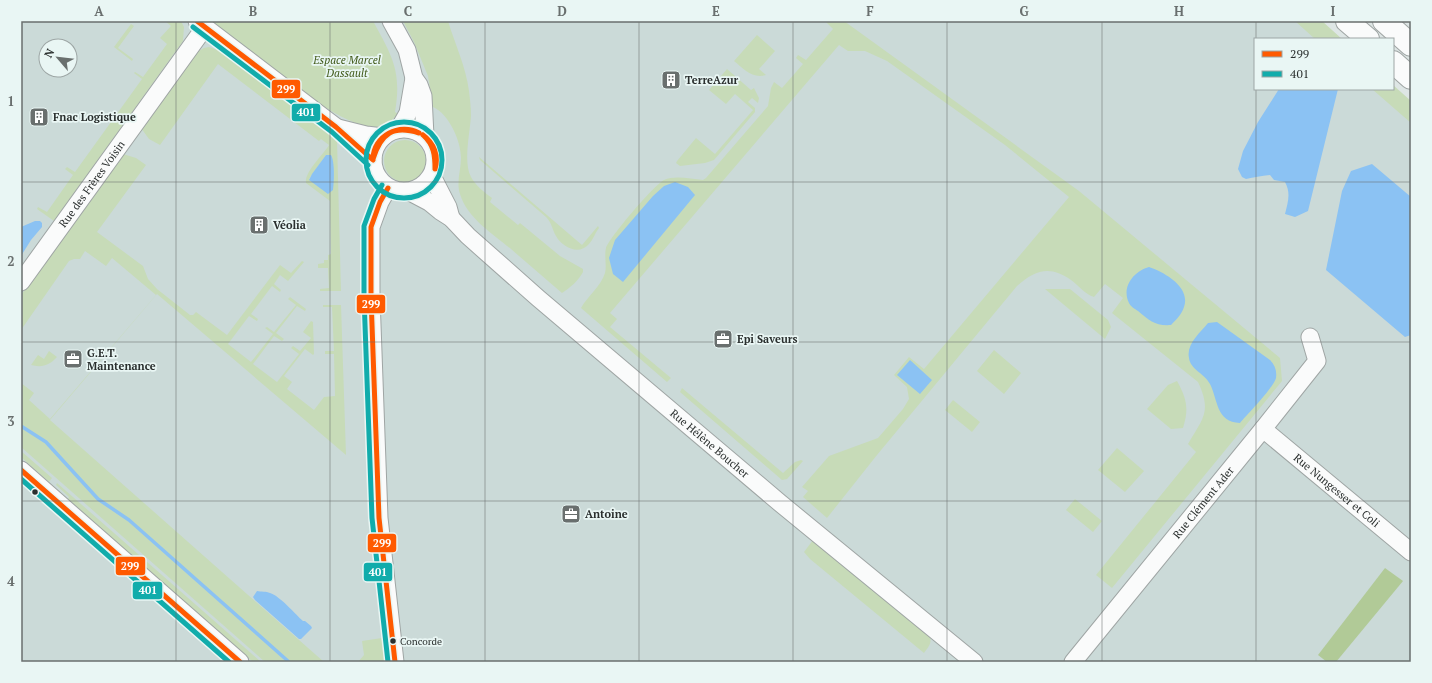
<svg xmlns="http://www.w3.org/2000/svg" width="1432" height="683" font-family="'PT Serif',serif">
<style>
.built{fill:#cbdad8;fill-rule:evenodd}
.green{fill:#c7dbb8;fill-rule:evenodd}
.forest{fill:#b1ca97}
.water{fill:#8bc2f3}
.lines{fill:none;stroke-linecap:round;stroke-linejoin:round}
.stream{stroke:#8bc2f3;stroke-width:3.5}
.minor-casing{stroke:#9fa5a4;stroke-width:19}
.highway-casing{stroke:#9fa5a4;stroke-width:24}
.minor{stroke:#fafbfb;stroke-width:17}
.highway{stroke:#fafbfb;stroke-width:22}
.bus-1-casing{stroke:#e9f6f4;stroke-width:8}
.bus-2-casing{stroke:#e9f6f4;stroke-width:8}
.bus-1{stroke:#ff5a00;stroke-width:5}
.bus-2{stroke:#11acab;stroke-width:5}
.grid{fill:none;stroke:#696f6e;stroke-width:1;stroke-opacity:0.55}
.bus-dot{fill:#2a2f2e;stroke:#e9f6f4;stroke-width:1.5}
.labels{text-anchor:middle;stroke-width:3.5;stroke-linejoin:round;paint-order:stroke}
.bus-label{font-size:10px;fill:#2a2f2e;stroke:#e9f6f4;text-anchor:start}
.park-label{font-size:11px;font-style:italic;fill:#3e5716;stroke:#e9f6f4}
.poi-label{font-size:11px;font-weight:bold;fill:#2a2f2e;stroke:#e9f6f4;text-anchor:start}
.street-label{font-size:11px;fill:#2a2f2e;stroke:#e9f6f4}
.line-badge{stroke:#e9f6f4;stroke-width:1.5}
.badge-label{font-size:11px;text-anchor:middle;font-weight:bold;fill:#fff}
.neatline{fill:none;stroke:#696f6e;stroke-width:1.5}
.grid-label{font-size:13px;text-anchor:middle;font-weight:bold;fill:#696f6e}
</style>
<rect width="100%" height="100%" fill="#dee6e5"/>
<!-- built -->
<path class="built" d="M 21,21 L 1303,21 L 1323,39 L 1255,39 L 1255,89 L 1381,89 L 1411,115 L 1411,662 L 21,662 ZM 46,46 L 70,46 L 70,70 L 46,70 Z"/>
<!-- green -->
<path class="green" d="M 165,21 L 181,21 L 184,27 L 183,41 L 54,221 L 37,209 L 38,207 L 47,212 L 73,175 L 65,169 L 67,167 L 75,172 L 142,79 L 134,73 L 135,72 L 143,77 L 167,44 L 160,38 L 171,26 Z
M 210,21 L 373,21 C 392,56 402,71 395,112 L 398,114 C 392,121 385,126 375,127 C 344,127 292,84 268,66 C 248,51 229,36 210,21 Z
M 403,21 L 448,21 C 455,44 466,67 469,91 C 470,99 471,108 471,116 C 470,133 463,162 471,177 C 476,186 484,192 492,198 L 490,202 L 518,225 L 520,223 L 560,256 L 583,269 L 583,272 C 578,281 571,287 562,293 C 545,278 528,264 511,249 C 493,234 467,218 460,194 C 456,182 461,170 461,158 C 461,141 449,114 433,107 L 428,76 L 414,42 Z
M 825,21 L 844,21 L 1079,191 L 1280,358 L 1282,381 L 1112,588 L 1096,575 L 1196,452 L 1188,444 C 1203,418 1212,412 1198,382 L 1112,313 L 1123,298 L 1105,284 L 1094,297 C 1085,294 1079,286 1071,280 C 1050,265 1035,270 1017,286 L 877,455 L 827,518 L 803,497 L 808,491 L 802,487 L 829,456 L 878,438 L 903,409 L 909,399 L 907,387 L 894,375 L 909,357 L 924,369 L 1069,197 L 1005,145 L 887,61 L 865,51 L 848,51 L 839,45 L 610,313 L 617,319 L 610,327 L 671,378 L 667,382 L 581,308 C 587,297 601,286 605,273 C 607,265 604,256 606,248 C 609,238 654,185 664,180 C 675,175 691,179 703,180 L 706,178 L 768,106 L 771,88 L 774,82 L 782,88 L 803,64 L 796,58 L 798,55 L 806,60 L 833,29 Z
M 1295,21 L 1322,21 L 1342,39 L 1315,39 Z
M 131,24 L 134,26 L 118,48 L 133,59 L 132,61 L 114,47 Z
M 757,35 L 775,51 L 759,69 L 766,75 C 752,79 744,69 734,61 Z
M 209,47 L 221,51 L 337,140 L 341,291 L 320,291 L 320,289 L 329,288 L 328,268 L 318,268 L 318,264 L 324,263 L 324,260 L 328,260 L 328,255 L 331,254 L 330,201 L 306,183 C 304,172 324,154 329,145 L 321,139 L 319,141 L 218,64 L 160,145 L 149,139 L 141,128 L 195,53 L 204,48 ZM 326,155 L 333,162 L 333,190 L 309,179 Z
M 727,69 L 751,90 L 754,88 L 759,98 L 758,103 L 752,98 L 748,102 L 755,108 L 755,112 L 714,160 L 705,163 L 680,166 L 676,163 L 677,161 L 696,138 L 715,154 L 753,110 L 735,94 L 726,104 L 709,90 Z
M 1393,85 L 1411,101 L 1411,123 L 1372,89 L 1393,89 Z
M384 161a21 21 0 1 1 42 0a21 21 0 1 1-42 0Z
M 123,154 L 136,158 L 146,165 L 97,232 L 143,266 L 148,279 L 157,289 L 190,315 L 193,315 L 196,312 L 227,335 L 280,265 L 291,273 L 302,261 L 304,262 L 288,281 L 280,275 L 274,284 L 281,290 L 280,292 L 272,286 L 251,314 L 258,319 L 257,321 L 249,316 L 228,344 L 251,362 L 273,334 L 265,328 L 267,327 L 274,332 L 296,305 L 288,299 L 290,297 L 306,309 L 305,311 L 297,306 L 276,333 L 284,339 L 282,341 L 274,336 L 253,364 L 277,382 L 299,354 L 291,348 L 293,346 L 300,351 L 311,338 L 303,332 L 311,321 L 313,322 L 314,354 L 313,355 L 305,349 L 284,376 L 292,382 L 287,389 L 314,410 L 324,397 L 335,396 L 334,354 L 325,354 L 325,351 L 334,351 L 332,307 L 323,307 L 323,305 L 341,305 L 346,455 L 157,294 L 50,420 L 324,662 L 265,662 L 21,447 L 21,383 L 34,393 L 29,400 L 50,419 L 156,295 L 112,258 L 106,266 L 85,251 L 80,259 L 74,259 L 69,261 L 21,330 L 21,295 Z
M 479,157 L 582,245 L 598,226 L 599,228 C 595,233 593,240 589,244 C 579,256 562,247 556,236 C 552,229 552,223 546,217 L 480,160 Z
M 1045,289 L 1070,289 L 1108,320 L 1111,327 L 1105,339 Z
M 994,350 L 1021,373 L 1004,394 L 977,371 Z
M 49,351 L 57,357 C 50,365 42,368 31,365 L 38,355 L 44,359 Z
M 1177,381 C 1187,399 1189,409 1183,428 L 1171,429 L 1147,409 L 1168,385 Z
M 682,388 L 783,473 L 795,462 L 801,460 L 803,461 L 787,479 L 782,480 L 680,392 Z
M 953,400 L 980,422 L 972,432 L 945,410 Z
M 1117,448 L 1144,471 L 1125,492 L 1098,470 Z
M 21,451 L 52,478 L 49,482 L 21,457 Z
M 57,483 L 261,662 L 253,662 L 68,499 L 69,497 L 56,485 Z
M 1075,499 L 1102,521 L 1093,532 L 1066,510 Z
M 813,540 L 930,637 C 932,644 928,647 924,653 L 810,559 L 804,552 Z
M 382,638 L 385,662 L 358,662 L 364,655 L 362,641 Z"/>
<!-- forest -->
<path class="forest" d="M 1385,568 L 1403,581 L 1336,662 L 1327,662 L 1318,655 Z"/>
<!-- water -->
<path class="water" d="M 1279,89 L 1338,89 L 1308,211 L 1295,217 L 1285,214 C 1288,202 1291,193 1285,182 L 1274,180 L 1270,175 C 1261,176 1254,177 1246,179 L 1242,177 L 1238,169 L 1243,151 L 1258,122 Z
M 326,155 L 331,155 C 335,162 334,181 333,190 L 328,194 L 309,180 L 312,174 Z
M 1372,164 L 1411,197 L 1411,335 L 1405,337 L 1326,270 L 1342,191 L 1351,171 Z
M 675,182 L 688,187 L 695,195 L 623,282 L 613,274 L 609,258 L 615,240 L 653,196 L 664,186 Z
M 35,221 L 40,221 L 42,223 L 42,227 L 31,240 L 21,256 L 21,227 Z
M 1149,267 C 1164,272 1191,287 1184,307 C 1182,314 1176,320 1171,325 C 1155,326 1150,321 1138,311 C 1135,309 1130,306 1129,303 C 1121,287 1134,271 1149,267 Z
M 1217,322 L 1270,360 C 1275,365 1277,371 1276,378 C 1274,387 1247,415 1240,423 C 1216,422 1218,400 1210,384 C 1205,374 1190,369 1189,358 C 1186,344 1200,333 1208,323 Z
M 910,360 L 932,380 L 920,394 L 897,375 Z
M 257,591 C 261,592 266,591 270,593 C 280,596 295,614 303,621 L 305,621 L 311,626 L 312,628 L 301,639 L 299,639 L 255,600 L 253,597 Z"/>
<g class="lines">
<!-- stream -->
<path class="stream" d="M 21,426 L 46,442 L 98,499 L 129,520 L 289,662"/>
<!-- minor casing -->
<g class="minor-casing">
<g id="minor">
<path d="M 197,21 L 336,127 L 373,160"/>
<path d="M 391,21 L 407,50 L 414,78 L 419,85 L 423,96 L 425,136"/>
<path d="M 338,128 L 366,135 L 383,137"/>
<circle cx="404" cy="160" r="31"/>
<path d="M 399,129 L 408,113 L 414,78"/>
<path d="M 432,176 L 448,207 L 451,218"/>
<path d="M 388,188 L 380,202 L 371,227 L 371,297 L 379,518 L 395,662"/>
<path id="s1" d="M 410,192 L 429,202 L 440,211 L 451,218 L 468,236 L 538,298 L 780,503 L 974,662"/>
<path id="s2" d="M 21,282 L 205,27"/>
<path id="s3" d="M 1263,429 L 1411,552"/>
<path d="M 21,470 L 240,662"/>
<path id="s4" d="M 1073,662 L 1263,429 L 1317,361 L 1310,337"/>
</g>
</g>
<!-- highway casing -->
<g class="highway-casing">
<path id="highway" d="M 1347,21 L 1368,39
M 1384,21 L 1411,45
M 1393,62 L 1411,78"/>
</g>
<!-- minor -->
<use href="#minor" class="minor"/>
<!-- highway -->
<use href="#highway" class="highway"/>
<!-- bus-1 casing -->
<g class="bus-1-casing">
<path id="bus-1" d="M 197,21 L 336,127 L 373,160
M 423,135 C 434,143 439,156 435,169
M 423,135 C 434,145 435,155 435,169
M 373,159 C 373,136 400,122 419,133
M 373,159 C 381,133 393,125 419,133
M 388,188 L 380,202 L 371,227 L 371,297 L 379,518 L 395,662
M 21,470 L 240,662"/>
</g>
<!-- bus-2 casing -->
<g class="bus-2-casing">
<path id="bus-2" d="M 193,27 L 332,132 L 368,165
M366 160a38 38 0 1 1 76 0a38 38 0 1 1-76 0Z
M 382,185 L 374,199 L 364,226 L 364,297 L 372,518 L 388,662
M 21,479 L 229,662"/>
</g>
<!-- bus-1 -->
<use href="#bus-1" class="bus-1"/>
<!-- bus-2 -->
<use href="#bus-2" class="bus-2"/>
</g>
<!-- grid -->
<path class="grid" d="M 176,21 L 176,662M 330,21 L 330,662M 485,21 L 485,662M 639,21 L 639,662M 793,21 L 793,662M 947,21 L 947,662M 1102,21 L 1102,662M 1256,21 L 1256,39M 1256,89 L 1256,662M 21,182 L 1411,182M 21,342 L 1411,342M 21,501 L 1411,501"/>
<!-- icons -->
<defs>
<g id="building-square" transform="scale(1)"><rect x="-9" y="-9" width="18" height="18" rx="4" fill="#696f6e" stroke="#e9f6f4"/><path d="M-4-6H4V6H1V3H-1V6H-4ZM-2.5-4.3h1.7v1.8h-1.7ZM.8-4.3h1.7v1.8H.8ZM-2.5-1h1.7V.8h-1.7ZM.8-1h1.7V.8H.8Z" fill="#fff"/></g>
<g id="office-square" transform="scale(1)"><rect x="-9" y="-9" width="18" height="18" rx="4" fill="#696f6e" stroke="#e9f6f4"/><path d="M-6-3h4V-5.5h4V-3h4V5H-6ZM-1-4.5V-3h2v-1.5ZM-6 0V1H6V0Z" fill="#fff"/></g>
</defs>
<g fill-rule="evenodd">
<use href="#building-square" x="671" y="80"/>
<use href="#building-square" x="39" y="117"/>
<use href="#building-square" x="259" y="225"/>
<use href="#office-square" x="723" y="339"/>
<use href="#office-square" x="73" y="359"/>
<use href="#office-square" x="571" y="514"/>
</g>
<!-- markers -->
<g class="bus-dot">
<circle cx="35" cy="492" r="3.5"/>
<circle cx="393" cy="641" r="3.5"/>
</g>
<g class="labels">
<!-- bus labels -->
<g class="bus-label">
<text x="400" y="645">Concorde</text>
</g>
<!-- park labels -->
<g class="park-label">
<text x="347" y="64">Espace Marcel<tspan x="347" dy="13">Dassault</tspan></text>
</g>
<!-- poi labels -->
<g class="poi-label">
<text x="685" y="84">TerreAzur</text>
<text x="53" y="121">Fnac Logistique</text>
<text x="273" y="229">Véolia</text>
<text x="737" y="343">Epi Saveurs</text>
<text x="87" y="357">G.E.T.<tspan x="87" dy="13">Maintenance</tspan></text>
<text x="585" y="518">Antoine</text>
</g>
<!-- street labels -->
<g class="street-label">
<text dy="4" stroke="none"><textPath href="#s2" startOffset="121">Rue des Frères Voisin</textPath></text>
<text dy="4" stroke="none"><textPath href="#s1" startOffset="392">Rue Hélène Boucher</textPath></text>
<text dy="4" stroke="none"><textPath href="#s3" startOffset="96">Rue Nungesser et Coli</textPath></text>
<text dy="4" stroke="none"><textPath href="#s4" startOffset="206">Rue Clément Ader</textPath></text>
</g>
</g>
<g class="line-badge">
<rect x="271" y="79" width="30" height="20" rx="4" fill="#ff5a00"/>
<rect x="291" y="103" width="30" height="19" rx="4" fill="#11acab"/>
<rect x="356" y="294" width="30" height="20" rx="4" fill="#ff5a00"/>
<rect x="367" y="533" width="30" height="20" rx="4" fill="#ff5a00"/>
<rect x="115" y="556" width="31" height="20" rx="4" fill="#ff5a00"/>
<rect x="363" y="562" width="30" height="20" rx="4" fill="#11acab"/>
<rect x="132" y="581" width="31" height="19" rx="4" fill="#11acab"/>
</g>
<g class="badge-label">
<text x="286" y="93">299</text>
<text x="306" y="116">401</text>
<text x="371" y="308">299</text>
<text x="382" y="547">299</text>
<text x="130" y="570">299</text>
<text x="378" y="576">401</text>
<text x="148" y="594">401</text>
</g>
<!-- border -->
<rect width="1432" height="683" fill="none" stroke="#e9f6f4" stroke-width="44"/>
<!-- legend -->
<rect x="1254" y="38" width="140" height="52" fill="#e9f6f4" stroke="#9da6a5"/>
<rect x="1262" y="51" width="20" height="6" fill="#ff5a00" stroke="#9da6a5"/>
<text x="1290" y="58" font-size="12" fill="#2a2f2e">299</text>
<rect x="1262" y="71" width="20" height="6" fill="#11acab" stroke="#9da6a5"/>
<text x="1290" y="78" font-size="12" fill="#2a2f2e">401</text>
<!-- north arrow -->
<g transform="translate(58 58) rotate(298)"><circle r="19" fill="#e9f6f4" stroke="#9da6a5"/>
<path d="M0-3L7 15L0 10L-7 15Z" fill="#696f6e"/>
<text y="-6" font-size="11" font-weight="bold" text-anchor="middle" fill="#2a2f2e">N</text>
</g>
<rect x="22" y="22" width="1388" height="639" class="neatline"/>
<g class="grid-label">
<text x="99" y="16">A</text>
<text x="253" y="16">B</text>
<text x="408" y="16">C</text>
<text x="562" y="16">D</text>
<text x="716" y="16">E</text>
<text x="870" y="16">F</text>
<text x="1024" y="16">G</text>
<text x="1179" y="16">H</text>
<text x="1333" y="16">I</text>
<text x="11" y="106">1</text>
<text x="11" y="266">2</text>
<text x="11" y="426">3</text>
<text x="11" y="586">4</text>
</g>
</svg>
